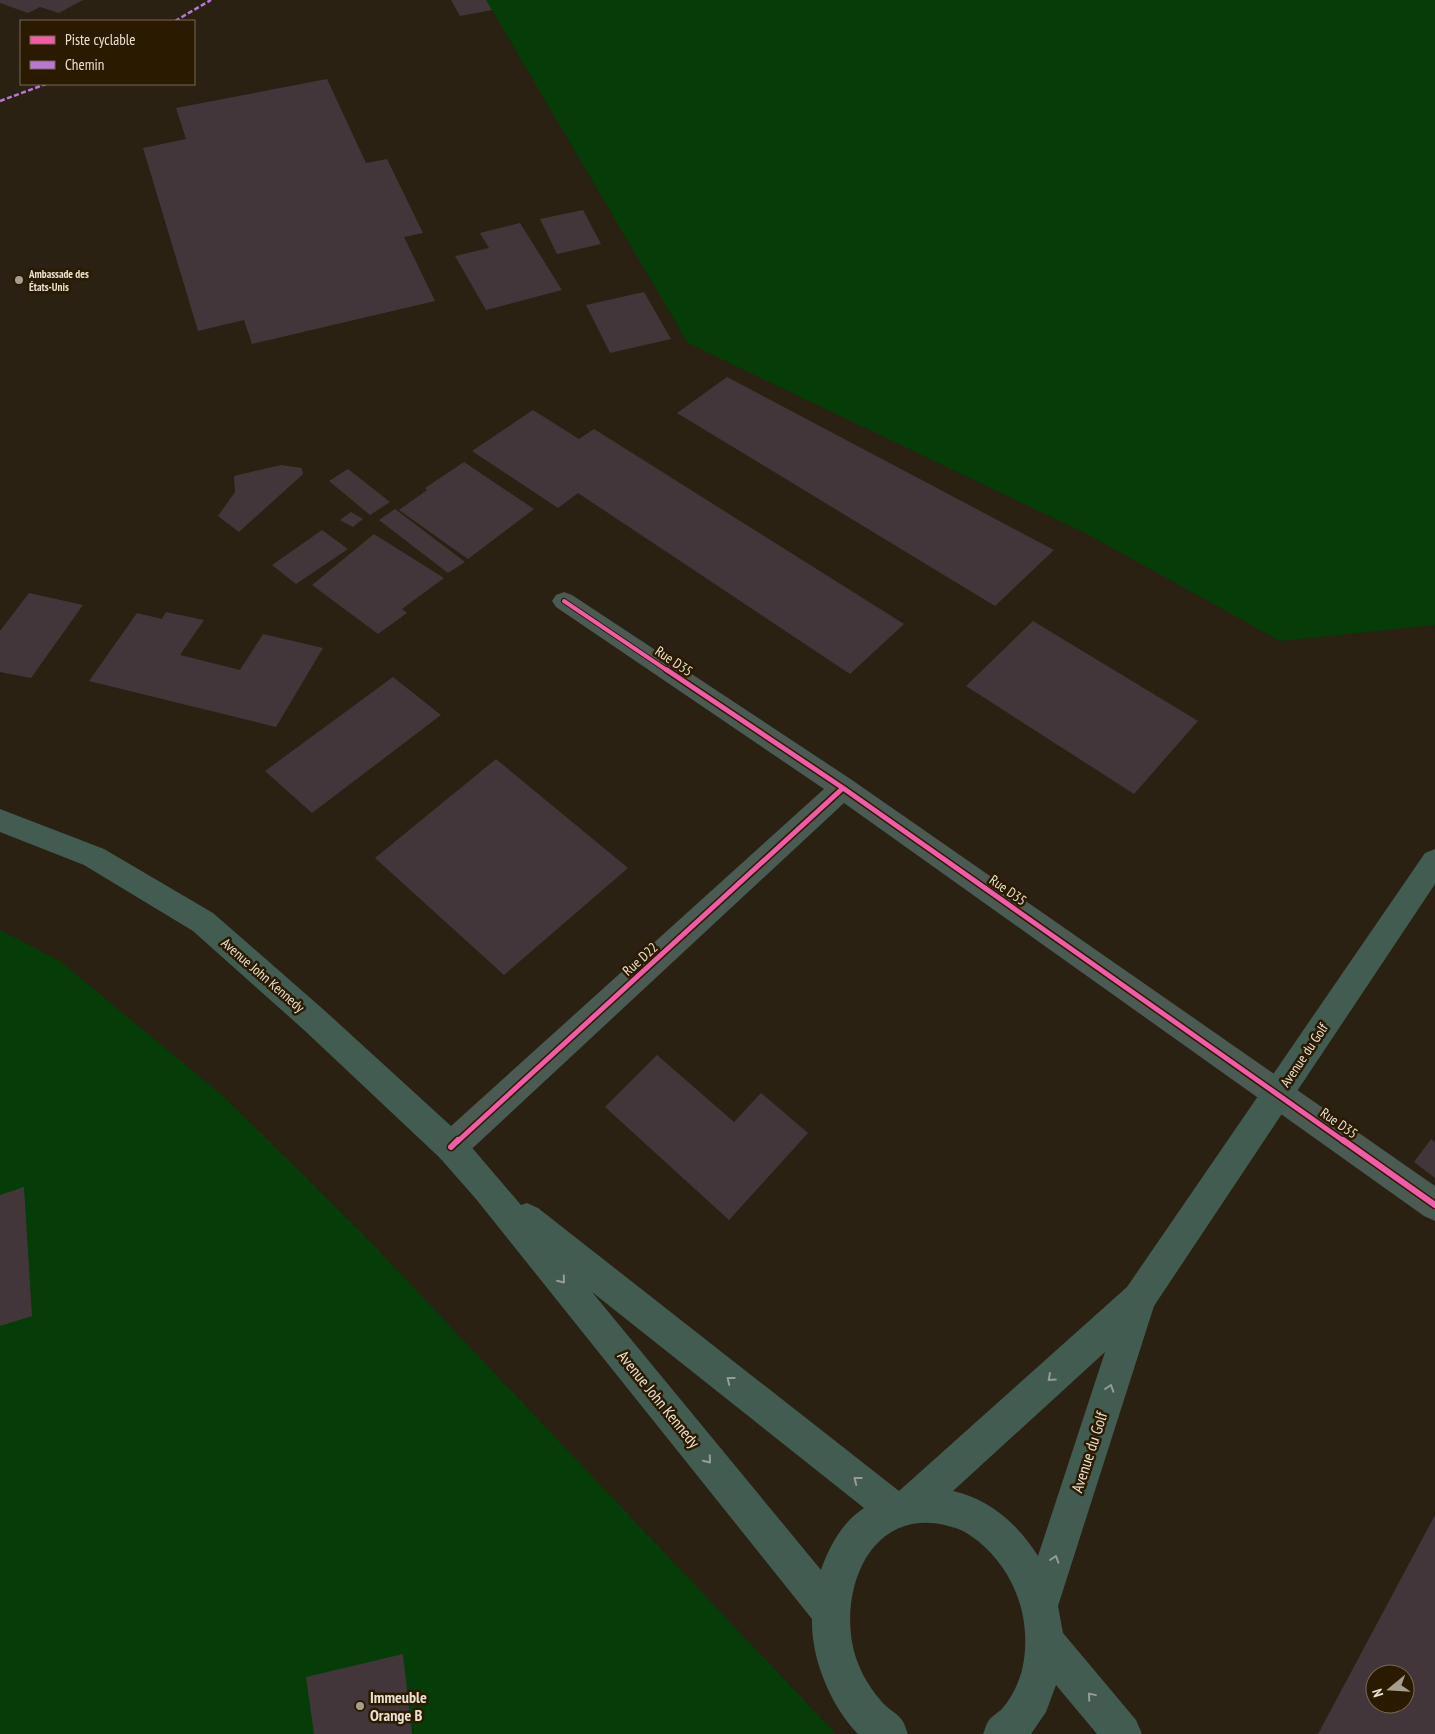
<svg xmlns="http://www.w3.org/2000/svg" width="1435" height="1734" font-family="'PT Sans Narrow',sans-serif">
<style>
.green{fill:#063c07}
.building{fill:#43363b;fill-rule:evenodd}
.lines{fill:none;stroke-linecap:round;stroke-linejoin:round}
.minor{fill:#4a5b53;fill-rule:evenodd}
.secondary{fill:#425c52;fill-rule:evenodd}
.quiet{stroke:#ba77d6;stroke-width:2.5;stroke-dasharray:5 2.5;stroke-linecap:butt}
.cycleway-far2-casing{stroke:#2a1b00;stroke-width:6}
.cycleway-far1-casing{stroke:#2a1b00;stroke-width:8}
.cycleway-casing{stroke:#2a1b00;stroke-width:9}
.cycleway-far2{stroke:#f35aa7;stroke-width:4}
.cycleway-far1{stroke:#f35aa7;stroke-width:5}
.cycleway{stroke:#f35aa7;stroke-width:6}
.oneway{stroke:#969e92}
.poi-dot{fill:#a79e8e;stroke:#2a1b00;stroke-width:2}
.labels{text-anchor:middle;stroke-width:5;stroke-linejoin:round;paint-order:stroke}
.far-poi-label{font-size:11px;font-weight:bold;fill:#ebe1d1;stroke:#2a1b00;text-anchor:start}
.street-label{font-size:14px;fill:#ebe1d1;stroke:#2a1b00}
.near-street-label{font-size:16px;fill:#ebe1d1;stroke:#2a1b00}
.near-poi-label{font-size:16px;font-weight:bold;fill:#ebe1d1;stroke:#2a1b00;text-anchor:start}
</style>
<rect width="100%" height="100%" fill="#2a2112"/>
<!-- green -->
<path class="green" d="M 486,0 L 1435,0 L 1435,625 L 1280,641 L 1089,535 L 688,343 Z
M 0,930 L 60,961 L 223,1096 L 362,1233 L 836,1734 L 0,1734 Z"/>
<!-- building -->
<path class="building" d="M 0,0 L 83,0 L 59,13 L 40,7 L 28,13 L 0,3 Z
M 451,0 L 486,0 L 492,10 L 460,16 Z
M 327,79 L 366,163 L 387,159 L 423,233 L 404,237 L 435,301 L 252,344 L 244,320 L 198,331 L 143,148 L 186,139 L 176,108 Z
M 583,210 L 601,244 L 557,254 L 540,219 Z
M 520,223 L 562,290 L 486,310 L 455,256 L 489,248 L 480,233 Z
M 644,292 L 671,339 L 610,353 L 586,305 Z
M 727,377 L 1054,550 L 995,606 L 677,413 Z
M 533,410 L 579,439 L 594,429 L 904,624 L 850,674 L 578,493 L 558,508 L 472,451 Z
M 464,462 L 534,509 L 468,559 L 399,510 L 427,490 L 425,488 Z
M 281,465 L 302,468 L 303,474 L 239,532 L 218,516 L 235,492 L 234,476 Z
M 348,469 L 390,502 L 370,515 L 329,481 Z
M 395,509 L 465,562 L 448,573 L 379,520 Z
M 351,512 L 363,519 L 353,527 L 340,520 Z
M 322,530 L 348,549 L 296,584 L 272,565 Z
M 374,534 L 444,578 L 402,609 L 407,613 L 378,634 L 312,585 Z
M 29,593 L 83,605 L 31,678 L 0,672 L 0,631 Z
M 166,612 L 204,620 L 180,655 L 240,670 L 263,634 L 323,648 L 276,727 L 89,681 L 137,613 L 162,619 Z
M 1033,621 L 1198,721 L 1134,794 L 966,686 Z
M 393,677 L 441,715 L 312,813 L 265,771 Z
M 496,759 L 628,868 L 504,975 L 375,858 Z
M 657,1055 L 734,1122 L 761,1093 L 808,1133 L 729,1220 L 605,1107 Z
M 1431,1139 L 1435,1143 L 1435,1178 L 1414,1162 Z
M 24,1187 L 32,1316 L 0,1326 L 0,1195 Z
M 1435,1515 L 1435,1734 L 1318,1734 ZM 1375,1674 L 1405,1674 L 1405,1704 L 1375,1704 Z
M 403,1654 L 412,1734 L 314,1734 L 306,1677 Z"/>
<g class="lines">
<!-- minor -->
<path class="minor" d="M 564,592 L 572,595 L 852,780 L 1435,1186 L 1435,1221 L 1424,1216 L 844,803 L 462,1158 L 451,1162 L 440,1158 L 435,1147 L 440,1136 L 824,789 L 556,607 L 552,601 L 556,595 Z"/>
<!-- secondary -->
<path class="secondary" d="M 0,809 L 104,849 L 213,913 L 324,1010 L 462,1136 L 521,1205 L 527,1203 L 538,1208 L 899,1491 L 1127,1287 L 1425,853 L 1435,849 L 1435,884 L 1154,1306 L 1058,1606 L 1063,1633 L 1136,1720 L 1142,1734 L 1097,1734 L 1056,1685 L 1046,1712 L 1031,1734 L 983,1734 C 985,1730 986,1724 989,1720 C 992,1716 997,1713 1001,1710 C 1011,1699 1018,1685 1022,1670 C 1033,1622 1016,1572 978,1541 C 971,1536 964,1530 955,1528 C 879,1502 841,1577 852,1642 C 856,1665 867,1685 882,1702 C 888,1709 897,1713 902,1720 C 905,1724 906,1730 908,1734 L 858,1734 C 831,1706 811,1659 812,1619 L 476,1199 L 440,1158 L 304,1030 L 193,931 L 84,865 L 0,832 ZM 592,1292 L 864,1508 C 842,1522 829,1547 821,1570 ZM 1105,1352 L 1038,1556 C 1018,1524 989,1499 953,1491 Z"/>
<!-- quiet -->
<path class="quiet" d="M 175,21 L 211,0
M 0,101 L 46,84"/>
<!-- cycleway-far2 casing -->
<g class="cycleway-far2-casing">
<path id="cycleway-far2" d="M 564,601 L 668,671"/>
</g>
<!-- cycleway-far1 casing -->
<g class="cycleway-far1-casing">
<path id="cycleway-far1" d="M 667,670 L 843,788 L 1345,1142
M 457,1142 L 843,788"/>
</g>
<!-- cycleway casing -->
<g class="cycleway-casing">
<path id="cycleway" d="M 1343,1140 L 1435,1205
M 451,1147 L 458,1140"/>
</g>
<!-- cycleway-far2 -->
<use href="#cycleway-far2" class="cycleway-far2"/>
<!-- cycleway-far1 -->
<use href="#cycleway-far1" class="cycleway-far1"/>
<!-- cycleway -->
<use href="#cycleway" class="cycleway"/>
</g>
<!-- one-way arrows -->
<defs><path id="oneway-chevron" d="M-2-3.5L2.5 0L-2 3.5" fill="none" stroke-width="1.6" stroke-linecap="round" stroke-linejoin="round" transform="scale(1.25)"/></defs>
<g class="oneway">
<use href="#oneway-chevron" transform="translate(562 1280) rotate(51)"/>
<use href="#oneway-chevron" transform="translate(1051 1378) rotate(138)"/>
<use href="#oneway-chevron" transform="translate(730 1380) rotate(-142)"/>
<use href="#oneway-chevron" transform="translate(1110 1388) rotate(-72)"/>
<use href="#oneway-chevron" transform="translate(708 1460) rotate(51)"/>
<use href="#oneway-chevron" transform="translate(857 1480) rotate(-142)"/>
<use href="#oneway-chevron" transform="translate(1055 1559) rotate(-72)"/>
<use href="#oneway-chevron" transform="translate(1091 1696) rotate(-130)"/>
</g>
<!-- markers -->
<g class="poi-dot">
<circle cx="19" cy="280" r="5"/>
<circle cx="360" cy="1706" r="5"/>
</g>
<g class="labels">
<!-- far-poi labels -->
<g class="far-poi-label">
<text x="29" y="278">Ambassade des<tspan x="29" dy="13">États-Unis</tspan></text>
</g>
<!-- street labels -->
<g class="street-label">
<text transform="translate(674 661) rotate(34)" y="5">Rue D35</text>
<text transform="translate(1008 890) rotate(35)" y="5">Rue D35</text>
<text transform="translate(640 959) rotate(-42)" y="5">Rue D22</text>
<text transform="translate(263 975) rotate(41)" y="5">Avenue John Kennedy</text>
<text transform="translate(1304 1055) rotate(-56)" y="5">Avenue du Golf</text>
<text transform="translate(1339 1123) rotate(35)" y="5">Rue D35</text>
</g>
<!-- near-street labels -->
<g class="near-street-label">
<text transform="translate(659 1399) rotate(51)" y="6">Avenue John Kennedy</text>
<text transform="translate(1089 1452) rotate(-72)" y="6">Avenue du Golf</text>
</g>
<!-- near-poi labels -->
<g class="near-poi-label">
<text x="370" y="1703">Immeuble<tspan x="370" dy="18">Orange B</tspan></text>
</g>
</g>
<!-- legend -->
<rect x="20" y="20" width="175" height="65" fill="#2a1b00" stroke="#776a54"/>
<rect x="30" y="36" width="25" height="8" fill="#f35aa7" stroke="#776a54"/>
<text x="65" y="45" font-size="15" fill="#ebe1d1">Piste cyclable</text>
<rect x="30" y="61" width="25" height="8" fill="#ba77d6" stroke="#776a54"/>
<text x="65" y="70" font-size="15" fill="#ebe1d1">Chemin</text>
<!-- north arrow -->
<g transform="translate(1390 1689) rotate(252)"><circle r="24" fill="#2a1b00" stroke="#776a54"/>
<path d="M0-4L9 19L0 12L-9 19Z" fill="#a79e8e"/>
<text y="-8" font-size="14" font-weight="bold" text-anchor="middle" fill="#ebe1d1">N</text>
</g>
</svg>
